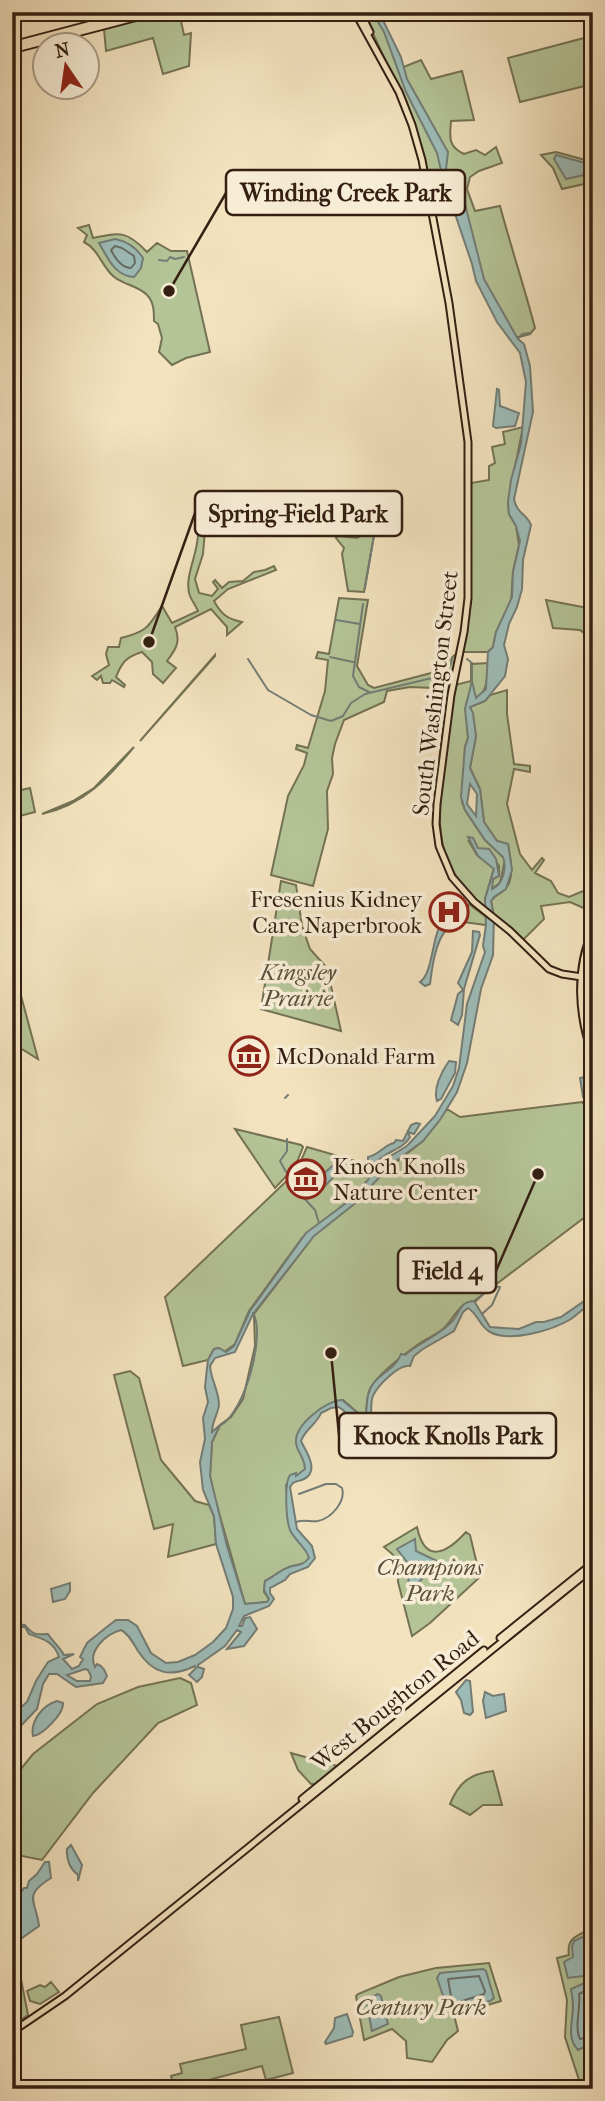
<svg xmlns="http://www.w3.org/2000/svg" width="605" height="2101" font-family="'IM FELL French Canon',serif">
<style>
.green{fill:#b4c497;stroke:#747254;stroke-width:2}
.water{fill:#9dbcb8;stroke:#737d76;stroke-width:2;fill-rule:evenodd}
.lines{fill:none;stroke-linecap:round;stroke-linejoin:round}
.shore{stroke:#686e65;stroke-width:2}
.stream{stroke:#737d76;stroke-width:2}
.major-casing{stroke:#341f12;stroke-width:9}
.major{stroke:#f2e2be;stroke-width:5}
.labels{text-anchor:middle;stroke-width:7;stroke-linejoin:round;paint-order:stroke}
.street-label{font-size:23px;fill:#341f12;stroke:#f7ecd5}
.poi-label{font-size:23px;fill:#341f12;stroke:#f7ecd5;text-anchor:start}
.park-label{font-size:23px;font-style:italic;fill:#5a513a;stroke:#f7ecd5}
.leader{fill:none;stroke:#341f12;stroke-width:2.5}
.callout-dot{fill:#341f12;stroke:#f7ecd5;stroke-width:2.5}
.callout{fill:#f7ecd5;stroke:#341f12;stroke-width:2.5}
.callout-label{font-size:24px;text-anchor:middle;font-weight:bold;fill:#341f12}
</style>
<rect width="100%" height="100%" fill="#f2e2be"/>
<filter id="stains"><feTurbulence type="fractalNoise" baseFrequency=".00286" numOctaves="4"/><feColorMatrix values="0 0 0 0 .2 0 0 0 0 .09 0 0 0 0 .02 0 0 0 .5 -.17"/></filter>
<radialGradient id="worn" r=".72"><stop offset=".6" stop-color="#630" stop-opacity="0"/><stop offset="1" stop-color="#630" stop-opacity=".3"/></radialGradient>
<!-- green -->
<path class="green" d="M 168,12 L 179,12 L 184,35 L 191,33 L 189,66 L 163,74 L 153,38 L 106,51 L 104,29 Z
M 363,12 L 375,12 L 385,27 L 401,68 L 421,60 L 431,79 L 462,71 L 474,120 L 451,121 C 450,136 447,146 464,154 L 476,150 L 485,155 L 496,147 L 502,163 L 479,171 L 470,177 L 467,189 L 475,211 L 500,206 C 511,247 524,286 535,328 L 530,334 L 515,338 L 483,290 L 455,192 L 432,195 C 419,124 392,76 363,12 Z
M 584,38 L 593,72 L 593,84 L 520,102 L 508,58 Z
M 556,152 L 593,162 L 593,182 L 562,189 L 553,168 L 541,155 Z
M 89,225 L 93,238 C 121,232 127,231 147,252 L 157,243 L 171,251 L 187,251 L 210,352 L 186,358 L 172,365 L 159,352 L 162,338 L 158,324 L 154,321 C 154,312 154,302 147,295 C 137,285 123,285 113,276 C 101,265 99,250 84,242 L 87,235 L 78,228 Z
M 523,427 L 508,502 L 509,514 L 516,526 L 519,545 L 513,572 L 511,603 L 496,632 L 493,647 L 488,652 L 462,652 L 471,602 L 471,483 L 489,480 L 489,466 L 495,463 L 492,447 L 505,444 L 503,432 Z
M 371,496 L 381,496 L 364,592 L 348,591 L 342,554 L 344,548 L 336,538 L 338,536 L 357,538 L 365,533 L 367,525 L 365,512 Z
M 205,530 L 203,554 L 195,579 L 199,593 L 212,596 L 218,589 L 213,582 L 215,580 L 222,588 L 229,582 L 243,581 L 254,572 L 265,570 L 274,566 L 276,570 L 228,589 L 214,601 C 221,614 227,619 242,622 L 227,635 L 227,627 L 211,609 L 175,627 C 181,642 176,649 167,661 L 176,668 L 163,683 L 153,674 L 152,662 L 142,652 C 126,657 122,662 116,677 L 125,685 L 124,687 L 112,680 L 110,683 L 103,683 L 101,676 L 97,680 L 92,676 L 109,665 L 106,654 L 108,647 L 119,647 L 121,638 C 146,632 148,628 162,606 L 172,623 L 198,611 C 196,606 192,601 190,596 C 183,577 199,553 198,532 Z
M 339,598 L 368,600 L 357,666 L 368,685 L 374,688 L 435,672 L 457,653 L 447,710 L 433,688 L 410,687 L 387,691 L 384,702 L 344,720 L 335,744 L 332,758 L 333,774 L 327,791 L 328,829 L 313,886 L 271,875 L 288,796 L 304,765 L 307,753 L 296,749 L 297,745 L 308,748 L 325,691 L 328,660 L 316,658 L 318,652 L 329,654 Z
M 546,600 L 593,609 L 593,636 L 590,638 L 580,630 L 553,628 Z
M 215,655 L 215,656 L 140,741 Z
M 489,663 C 485,688 490,691 466,704 L 468,738 L 465,747 L 462,802 L 465,810 L 485,840 L 505,859 L 500,883 L 491,889 L 493,879 L 499,876 L 499,866 L 488,849 L 477,849 L 468,840 L 477,855 L 494,868 L 485,899 L 486,909 C 435,867 436,828 444,766 C 447,739 451,712 455,685 L 471,681 L 471,664 Z
M 507,690 L 507,714 L 514,764 L 530,766 L 530,772 L 514,769 L 507,804 L 520,854 L 532,870 L 542,858 L 544,860 L 535,873 L 551,881 L 558,893 L 569,897 L 583,891 L 593,895 L 592,928 L 586,909 L 570,902 L 541,906 L 544,919 L 523,940 L 494,916 L 491,901 C 495,895 499,895 504,890 C 516,880 510,856 508,844 L 497,841 L 484,822 L 480,789 L 470,768 L 476,736 L 470,707 L 485,701 L 490,695 Z
M 134,747 C 108,778 84,805 42,814 L 73,801 L 94,788 Z
M 30,788 L 35,812 L 12,818 L 12,792 Z
M 281,881 L 296,885 L 302,926 L 310,949 L 327,968 L 341,1031 L 261,1009 Z
M 469,904 L 486,917 L 486,925 L 463,922 Z
M 16,977 L 38,1059 L 20,1048 L 12,1048 L 12,978 Z
M 582,1102 L 588,1109 L 593,1108 L 593,1211 L 474,1301 C 459,1302 454,1319 443,1329 C 437,1334 428,1338 420,1343 C 406,1353 380,1372 371,1387 C 365,1397 368,1408 365,1419 L 343,1400 L 310,1419 L 297,1447 L 304,1459 L 305,1469 L 299,1475 L 295,1475 L 286,1485 L 291,1531 L 308,1552 L 309,1558 L 305,1563 L 289,1567 L 265,1581 L 264,1592 L 269,1599 L 267,1602 L 245,1604 L 214,1495 L 210,1476 L 212,1442 L 220,1425 L 231,1417 L 243,1399 L 255,1346 L 254,1314 L 309,1242 L 302,1238 L 249,1311 L 235,1344 L 224,1352 L 219,1348 L 214,1349 L 208,1360 L 183,1366 L 165,1297 L 296,1172 L 307,1147 L 386,1170 L 423,1141 L 447,1109 L 460,1117 Z
M 235,1129 L 301,1145 L 303,1147 L 295,1167 L 275,1188 Z
M 130,1371 L 139,1378 L 161,1460 L 195,1501 L 209,1505 L 214,1516 L 216,1544 L 168,1557 L 173,1524 L 154,1529 L 114,1375 Z
M 417,1527 C 425,1565 447,1553 466,1532 L 470,1535 L 480,1577 L 430,1623 L 412,1636 L 398,1582 L 399,1560 L 384,1547 Z
M 180,1678 L 191,1683 L 197,1705 L 158,1723 L 93,1793 L 42,1860 L 12,1854 L 12,1780 L 33,1754 L 97,1704 L 138,1687 Z
M 291,1753 L 337,1766 L 316,1784 L 311,1784 L 298,1770 Z
M 493,1771 L 502,1805 L 483,1805 L 470,1815 L 450,1804 C 459,1782 470,1774 493,1771 Z
M 593,1928 L 593,2089 L 582,2089 L 565,2037 L 567,2000 L 557,1958 L 569,1955 C 566,1937 579,1935 593,1928 Z
M 12,1933 L 28,2015 L 12,2025 Z
M 489,1963 L 501,2001 L 454,2015 L 458,2031 L 447,2040 L 432,2062 L 407,2058 L 406,2041 L 392,2029 L 364,2040 L 356,1996 L 358,1994 L 399,1977 L 436,1968 Z
M 51,1982 L 59,1992 L 40,2004 L 30,2001 L 27,1991 L 40,1985 L 45,1987 Z
M 279,2017 L 293,2073 L 266,2080 L 262,2066 L 174,2089 L 171,2076 L 182,2073 L 180,2064 L 246,2049 L 241,2025 Z"/>
<!-- water -->
<path class="water" d="M 372,12 L 379,12 L 401,57 L 407,79 L 448,152 L 446,169 L 453,185 L 461,193 L 465,204 L 484,279 L 518,339 L 524,344 L 530,366 L 533,412 L 514,499 C 517,514 527,514 531,525 L 523,560 L 522,589 L 517,607 L 509,624 L 504,645 L 508,659 L 505,676 L 485,701 L 470,707 L 473,713 L 476,736 L 470,768 L 480,789 L 484,822 L 497,841 L 508,844 L 512,870 L 506,889 L 494,897 L 491,901 L 494,917 L 493,955 L 481,989 L 467,1063 L 457,1092 L 440,1120 L 423,1141 L 393,1163 L 353,1205 L 314,1236 L 253,1314 L 235,1352 L 215,1358 L 210,1366 C 211,1380 219,1391 219,1405 C 218,1414 212,1421 212,1432 L 220,1425 L 212,1442 L 210,1476 L 227,1546 L 245,1604 L 267,1602 L 269,1599 L 264,1590 L 265,1581 C 273,1577 279,1571 287,1568 C 295,1564 302,1567 309,1558 C 306,1547 295,1541 290,1530 C 286,1520 284,1483 290,1475 L 296,1473 L 296,1476 L 305,1469 C 305,1458 297,1452 296,1443 C 294,1425 327,1400 342,1400 L 365,1419 C 368,1407 365,1395 373,1384 C 381,1373 396,1368 401,1354 L 405,1355 C 419,1343 445,1332 455,1318 C 461,1309 461,1302 474,1301 L 490,1327 L 519,1329 L 536,1322 L 544,1322 L 561,1317 L 593,1295 L 593,1302 C 585,1307 578,1314 571,1319 C 553,1330 510,1343 490,1332 C 480,1327 478,1314 468,1308 L 463,1312 L 454,1331 L 423,1349 L 414,1356 L 410,1366 C 399,1364 377,1386 373,1396 C 369,1406 374,1414 368,1423 L 358,1422 L 339,1407 L 331,1408 L 321,1413 C 317,1424 305,1429 301,1441 C 306,1451 320,1471 304,1479 C 300,1481 296,1481 293,1483 L 290,1487 L 297,1529 L 312,1546 L 315,1558 L 308,1567 L 290,1574 L 285,1580 L 270,1588 L 270,1593 L 274,1599 L 269,1606 L 244,1616 L 239,1626 L 242,1626 L 245,1618 L 250,1617 L 257,1629 L 244,1646 L 227,1649 L 241,1632 L 237,1630 L 225,1646 L 198,1665 L 198,1667 L 204,1669 L 202,1677 L 197,1682 L 189,1675 L 196,1668 L 195,1666 C 170,1678 153,1674 138,1651 C 133,1643 129,1634 121,1630 C 106,1634 87,1651 95,1667 L 97,1664 C 103,1666 105,1671 107,1676 L 103,1683 L 76,1687 L 57,1674 L 49,1674 L 43,1684 L 37,1709 L 12,1735 L 12,1715 L 27,1702 L 36,1681 L 48,1662 L 59,1657 C 54,1642 44,1639 29,1634 L 25,1627 L 12,1626 L 12,1624 L 25,1625 C 33,1635 36,1635 48,1634 C 53,1642 60,1647 64,1655 L 74,1654 L 63,1659 L 72,1669 L 79,1666 L 83,1659 L 80,1657 L 87,1643 L 108,1626 L 116,1620 L 128,1620 L 137,1626 L 151,1653 L 166,1663 L 178,1662 L 195,1655 L 213,1642 L 226,1628 L 233,1609 L 233,1597 L 216,1544 L 214,1516 L 203,1490 L 200,1462 L 205,1439 L 203,1418 L 208,1402 L 205,1387 L 207,1368 L 208,1360 L 214,1349 L 219,1348 L 226,1352 L 234,1346 L 250,1311 L 306,1233 L 346,1203 L 367,1181 L 379,1163 L 407,1146 L 435,1116 L 453,1086 L 459,1068 L 467,1004 L 485,952 L 483,946 L 486,925 L 485,899 L 494,869 L 478,856 L 468,837 L 473,838 L 478,848 L 489,849 L 496,859 L 499,876 L 493,879 L 492,889 C 503,884 507,869 503,857 L 485,840 L 465,810 L 461,797 L 465,747 L 468,738 L 465,709 L 472,681 L 476,698 L 486,689 L 488,652 L 493,647 L 496,632 L 512,597 L 513,572 L 520,541 L 516,526 L 509,514 L 508,502 L 511,480 L 521,444 L 526,382 L 520,353 L 497,322 L 476,281 L 472,264 L 454,211 L 457,209 L 443,179 L 437,153 L 406,92 L 384,32 ZM 470,784 L 477,794 L 476,816 L 467,804 ZM 85,1669 L 88,1670 L 91,1676 L 90,1681 L 77,1681 L 67,1675 Z
M 556,155 L 593,165 L 593,173 L 566,179 L 554,159 Z
M 115,239 C 127,241 136,247 143,258 L 141,268 L 134,277 C 114,276 107,256 99,243 Z
M 497,389 L 499,390 L 500,406 L 519,413 L 515,426 L 496,428 L 493,426 Z
M 439,928 L 446,930 C 435,943 432,968 430,984 L 425,986 L 420,982 C 432,974 432,942 439,928 Z
M 473,931 L 479,932 L 480,935 L 464,989 L 462,1015 L 458,1025 L 451,1020 L 458,994 L 463,990 L 458,983 L 472,952 Z
M 449,1061 L 456,1062 L 455,1073 L 441,1099 L 437,1101 C 433,1089 441,1072 449,1061 Z
M 584,1077 L 588,1078 L 593,1086 L 592,1102 L 583,1097 L 580,1078 Z
M 416,1123 L 420,1124 L 414,1134 L 408,1132 L 410,1137 C 403,1150 385,1151 376,1163 L 368,1161 L 368,1157 C 379,1155 384,1145 394,1143 L 396,1140 L 403,1141 L 411,1125 Z
M 338,1161 L 342,1161 L 344,1166 L 323,1188 L 318,1191 L 312,1187 L 304,1189 L 303,1183 L 314,1182 Z
M 415,1539 L 416,1551 L 437,1561 L 439,1565 L 415,1585 L 409,1587 L 407,1562 L 397,1549 Z
M 70,1583 L 70,1591 L 65,1599 L 53,1602 L 51,1589 Z
M 466,1680 L 470,1681 L 473,1712 L 470,1715 L 464,1713 L 461,1700 L 456,1692 Z
M 485,1692 L 493,1696 L 504,1694 L 506,1711 L 486,1718 L 483,1701 Z
M 57,1701 L 63,1703 C 64,1713 43,1735 33,1736 C 30,1721 43,1705 57,1701 Z
M 71,1845 L 82,1865 L 78,1881 L 78,1875 C 70,1869 66,1859 67,1849 Z
M 45,1862 L 49,1862 L 51,1878 C 22,1896 36,1900 39,1926 L 22,1938 L 15,1932 L 12,1905 L 24,1888 L 27,1888 L 29,1881 L 37,1874 Z
M 593,1932 L 593,2043 L 578,2050 C 566,2037 573,2022 573,2006 C 573,2000 572,1995 571,1989 L 589,1981 L 583,1976 L 568,1978 L 564,1962 L 573,1957 L 572,1947 L 574,1941 Z
M 483,1969 L 486,1971 L 494,1998 L 490,2001 L 453,2011 L 448,2010 L 437,1978 L 440,1973 Z
M 378,1994 L 381,1996 L 388,2024 L 372,2031 L 366,2000 Z
M 347,2014 L 353,2032 L 352,2036 L 326,2044 L 325,2042 L 334,2028 L 335,2018 Z"/>
<g class="lines">
<!-- shore -->
<path class="shore" d="M 115,246 L 122,248 L 134,256 L 135,263 L 131,268 C 122,268 115,258 111,250 Z
M 479,1976 L 485,1991 L 484,1994 L 456,2003 L 452,2002 L 448,1979 Z
M 593,1987 L 579,1994 C 581,2008 574,2027 580,2039 L 593,2036"/>
<!-- stream -->
<path class="stream" d="M 159,260 L 167,261 L 170,257 L 175,259 L 184,257
M 518,339 L 522,334 L 530,333
M 365,588 L 380,500
M 363,604 L 353,676 L 359,687 L 369,692
M 336,620 L 360,624
M 588,628 L 593,628
M 330,657 L 353,662
M 248,659 L 268,690 L 311,715 L 331,721 L 343,716 L 351,703 L 365,694 L 432,678
M 467,659 L 472,663
M 472,665 L 472,681
M 440,674 L 451,664 L 452,659
M 285,1098 L 288,1095
M 286,1172 L 280,1161 L 287,1151 L 287,1139
M 290,1183 L 315,1210 L 319,1223
M 475,1302 L 492,1286 L 500,1287 L 492,1305 L 482,1314
M 221,1425 C 245,1411 266,1335 253,1313
M 296,1522 C 304,1519 310,1522 318,1521 C 332,1518 346,1501 342,1488 L 336,1484 L 326,1484 L 299,1494
M 555,2088 L 576,2082"/>
<!-- major casing -->
<g class="major-casing">
<path id="major" d="M 355,12 L 399,92 L 412,125 L 422,160 L 449,303 L 468,442 L 468,598 L 464,632 L 451,695 L 437,804 L 436,824 L 439,846 L 452,877 L 474,902 L 510,931 L 549,969 L 562,974 L 582,977
M 360,12 L 370,32
M 12,45 L 137,12
M 12,50 L 157,12
M 593,930 C 575,969 578,1016 593,1056
M 582,977 L 593,940
M 500,1638 L 593,1563
M 302,1799 L 484,1650
M 12,2032 L 65,1996 L 593,1568"/>
</g>
<!-- major -->
<use href="#major" class="major"/>
</g>
<!-- icons -->
<defs>
<g id="hospital-ring" transform="scale(2.0125)"><circle r="9.5" fill="#f7ecd5" stroke="#8f2418" stroke-width="1.5"/><path d="M-5-5h3v3.5h4V-5h3V5h-3V1.5h-4V5h-3Z" fill="#8f2418"/></g>
<g id="museum-ring" transform="scale(2.0125)"><circle r="9.5" fill="#f7ecd5" stroke="#8f2418" stroke-width="1.5"/><path d="M0-6L6-3V-2H-6V-3ZM-5-1h2V3h-2ZM-1-1h2V3h-2ZM3-1h2V3H3ZM-6 4H6V6H-6Z" fill="#8f2418"/></g>
</defs>
<g fill-rule="evenodd">
<use href="#hospital-ring" x="449" y="912"/>
<use href="#museum-ring" x="249" y="1056"/>
<use href="#museum-ring" x="306" y="1179"/>
</g>
<g class="labels">
<!-- street labels -->
<g class="street-label">
<text transform="translate(435 693) rotate(-83)" y="8">South Washington Street</text>
<text transform="translate(395 1700) rotate(-39)" y="8">West Boughton Road</text>
</g>
<!-- poi labels -->
<g class="poi-label">
<text x="422" y="907" text-anchor="end">Fresenius Kidney<tspan x="422" dy="26">Care Naperbrook</tspan></text>
<text x="276" y="1064">McDonald Farm</text>
<text x="333" y="1174">Knoch Knolls<tspan x="333" dy="26">Nature Center</tspan></text>
</g>
<!-- park labels -->
<g class="park-label">
<text x="298" y="980">Kingsley<tspan x="298" dy="26">Prairie</tspan></text>
<text x="430" y="1575">Champions<tspan x="430" dy="26">Park</tspan></text>
<text x="421" y="2015">Century Park</text>
</g>
</g>
<!-- callouts -->
<path class="leader" d="M169 291L226 193M149 642L195 513M538 1174L496 1271M331 1353L339 1435"/>
<g class="callout-dot">
<circle cx="169" cy="291" r="7"/>
<circle cx="149" cy="642" r="7"/>
<circle cx="538" cy="1174" r="7"/>
<circle cx="331" cy="1353" r="7"/>
</g>
<g class="callout">
<rect x="226" y="170" width="239" height="45" rx="7"/>
<rect x="195" y="491" width="207" height="45" rx="7"/>
<rect x="398" y="1248" width="98" height="45" rx="7"/>
<rect x="339" y="1413" width="217" height="45" rx="7"/>
</g>
<g class="callout-label">
<text x="346" y="201">Winding Creek Park</text>
<text x="298" y="522">Spring-Field Park</text>
<text x="447" y="1279">Field 4</text>
<text x="448" y="1444">Knock Knolls Park</text>
</g>
<!-- margin -->
<rect width="605" height="2101" fill="none" stroke="#f2e2be" stroke-width="42"/>
<rect x="14" y="14" width="577" height="2073" fill="none" stroke="#341f12" stroke-width="3.5"/>
<rect x="21" y="21" width="563" height="2059" fill="none" stroke="#341f12" stroke-width="2"/>
<!-- north arrow -->
<g transform="translate(66 66) rotate(347)"><circle r="33" fill="#f7ecd5" stroke="#a99a87" stroke-width="2"/>
<path d="M0-5L12 26L0 18L-12 26Z" fill="#8f2418"/>
<text y="-10" font-size="19" font-weight="bold" text-anchor="middle" fill="#341f12">N</text>
</g>
<rect width="100%" height="100%" filter="url(#stains)"/>
<rect width="100%" height="100%" fill="url(#worn)"/>
</svg>
